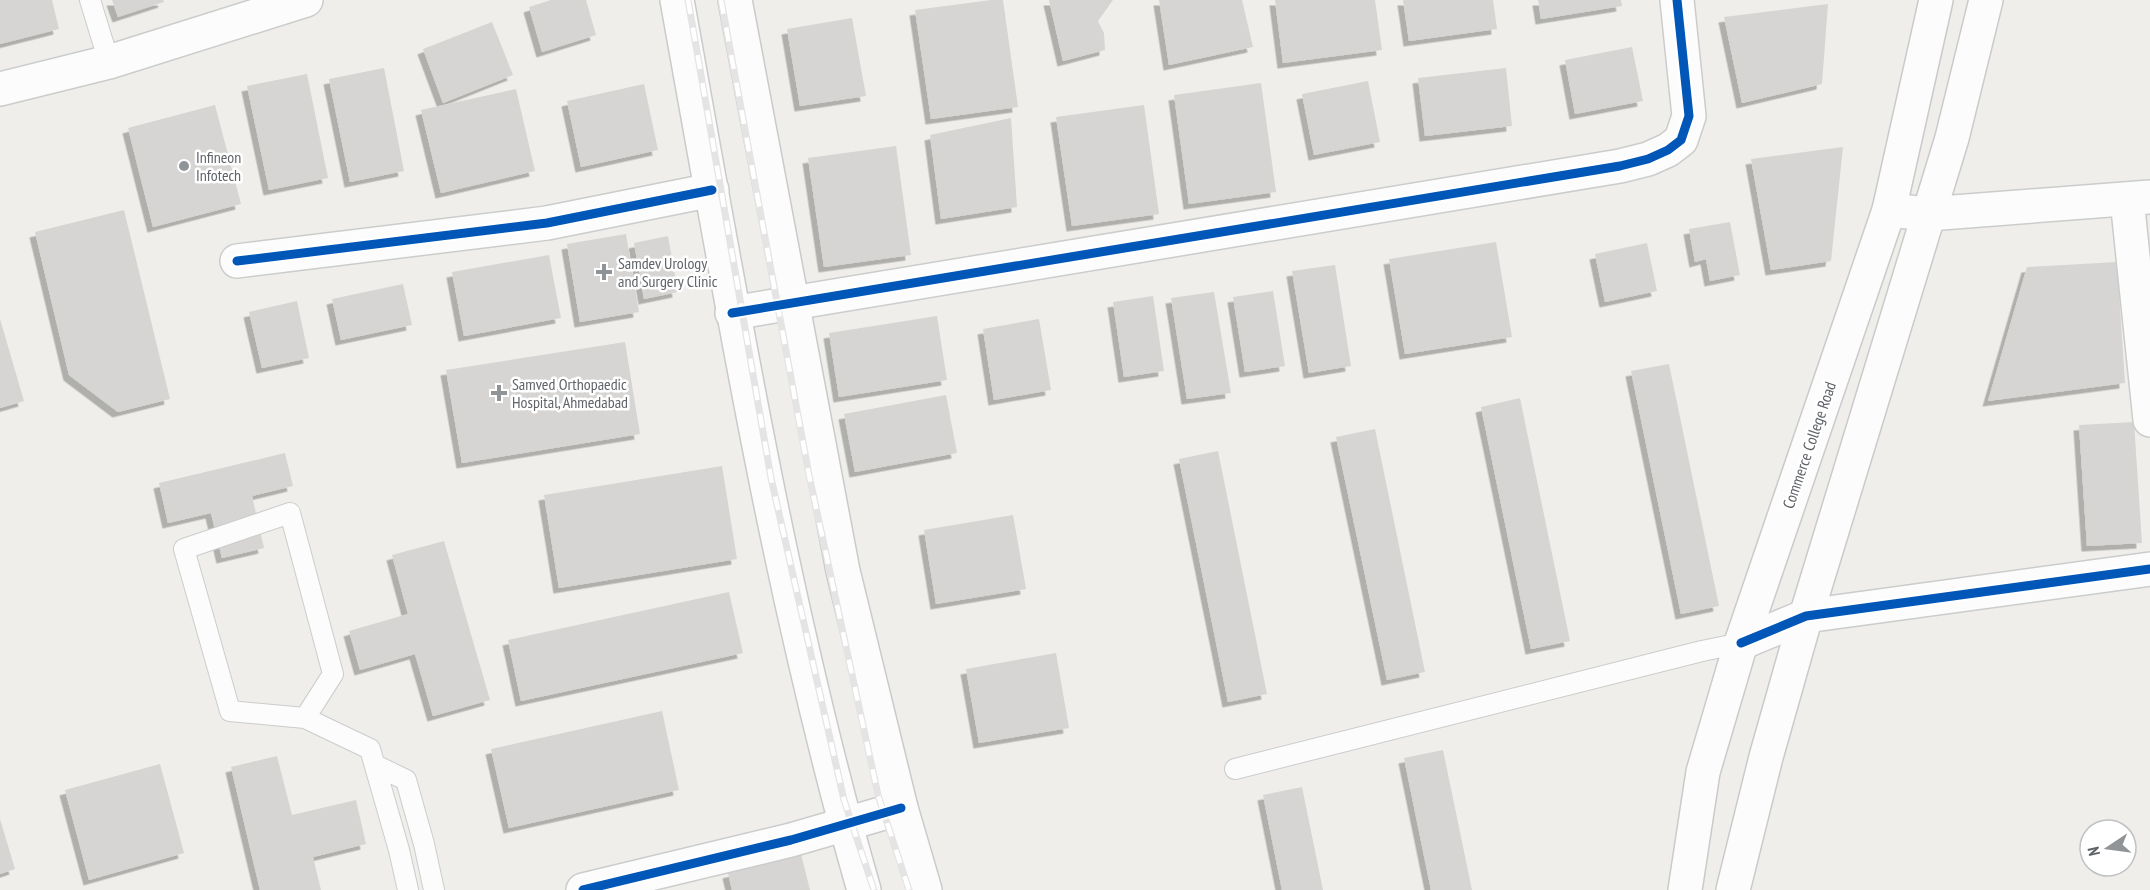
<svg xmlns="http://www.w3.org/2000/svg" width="2150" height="890" font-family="'PT Sans Narrow',sans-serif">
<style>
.building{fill:#d6d5d3;filter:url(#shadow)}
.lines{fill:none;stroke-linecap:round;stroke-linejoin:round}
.service-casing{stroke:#cbcccc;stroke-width:22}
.minor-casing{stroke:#cbcccc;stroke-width:36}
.tertiary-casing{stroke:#cbcccc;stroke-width:36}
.secondary-casing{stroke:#cacacb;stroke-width:36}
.service{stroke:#fdfcfc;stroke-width:20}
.minor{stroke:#fdfcfc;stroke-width:33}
.tertiary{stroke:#fdfcfc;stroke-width:33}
.secondary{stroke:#fdfcfc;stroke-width:33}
.rail-casing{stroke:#e4e4e4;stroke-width:7}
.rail{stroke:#fff;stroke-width:4.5;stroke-dasharray:14;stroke-linecap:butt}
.cycleway-casing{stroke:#fff;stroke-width:13}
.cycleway{stroke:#0057b8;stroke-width:9}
.poi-dot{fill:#919496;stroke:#fff;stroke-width:2}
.labels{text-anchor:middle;stroke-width:5;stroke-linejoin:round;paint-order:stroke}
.poi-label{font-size:16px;fill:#5f6368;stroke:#fff;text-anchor:start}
.street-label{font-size:16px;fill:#5f6368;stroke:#fff}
</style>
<defs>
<filter id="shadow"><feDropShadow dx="-5.5" dy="5.5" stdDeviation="0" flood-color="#0004"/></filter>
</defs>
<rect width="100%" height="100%" fill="#efeeea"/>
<!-- building -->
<path class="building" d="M 0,0 L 52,0 L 59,29 L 0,44 Z
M 112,0 L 163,0 L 164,2 L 118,17 Z
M 551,0 L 586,0 L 596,35 L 542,52 L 529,7 Z
M 991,0 L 1003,0 L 1018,107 L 931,119 L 915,10 Z
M 1049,0 L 1113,0 L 1098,21 L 1104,33 L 1105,50 L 1063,61 Z
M 1159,0 L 1242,0 L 1253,47 L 1169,65 Z
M 1275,0 L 1375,0 L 1382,50 L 1283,63 Z
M 1403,0 L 1493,0 L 1497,29 L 1409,41 Z
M 1538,0 L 1621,0 L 1622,6 L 1541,19 Z
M 1828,4 L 1822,84 L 1742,103 L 1724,17 Z
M 852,18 L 866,96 L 800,106 L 787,29 Z
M 492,22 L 513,75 L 443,103 L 423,49 Z
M 1632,47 L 1643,101 L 1575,114 L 1565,60 Z
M 384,68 L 404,171 L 350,182 L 329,79 Z
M 1506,68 L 1512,126 L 1425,136 L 1418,78 Z
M 307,74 L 328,178 L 269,190 L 247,86 Z
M 1368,81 L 1380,142 L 1314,155 L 1302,94 Z
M 1261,83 L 1276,192 L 1189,204 L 1174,95 Z
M 644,84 L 658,150 L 581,167 L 567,101 Z
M 516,89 L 535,171 L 441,193 L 421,110 Z
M 215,105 L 241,204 L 153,227 L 128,128 Z
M 1144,105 L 1159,214 L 1072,226 L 1056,117 Z
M 1011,118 L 1017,207 L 941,219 L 930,135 Z
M 896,146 L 911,255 L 824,267 L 808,158 Z
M 1843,147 L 1831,261 L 1771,270 L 1751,159 Z
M 124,210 L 170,399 L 118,412 L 69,375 L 35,232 Z
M 1730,222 L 1740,275 L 1710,281 L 1706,259 L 1695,262 L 1689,229 Z
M 626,234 L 639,312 L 580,322 L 567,244 Z
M 668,236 L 678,292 L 644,299 L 634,243 Z
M 1496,242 L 1512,337 L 1405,354 L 1389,259 Z
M 1647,243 L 1657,291 L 1605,302 L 1595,254 Z
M 549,255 L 561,318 L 464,336 L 452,272 Z
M 2117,262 L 2125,383 L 1988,401 L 2027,267 Z
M 1335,265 L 1351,366 L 1309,373 L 1292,271 Z
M 403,284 L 412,325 L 341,340 L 332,299 Z
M 1273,291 L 1285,366 L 1245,372 L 1233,297 Z
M 1214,292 L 1231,393 L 1187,399 L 1171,298 Z
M 1153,296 L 1164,371 L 1124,377 L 1113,302 Z
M 297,301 L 309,358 L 262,368 L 249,312 Z
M 937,316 L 947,380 L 839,397 L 829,333 Z
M 0,319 L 24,401 L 0,408 Z
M 1039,319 L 1051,390 L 994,400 L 983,329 Z
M 625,342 L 640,434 L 462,463 L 446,370 Z
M 1669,364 L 1719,606 L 1681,614 L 1631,371 Z
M 946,395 L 957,453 L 855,472 L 844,414 Z
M 1520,398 L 1570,641 L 1531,649 L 1481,407 Z
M 2134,422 L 2142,543 L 2087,546 L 2079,425 Z
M 1375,429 L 1425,672 L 1387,680 L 1336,437 Z
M 1218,451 L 1267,694 L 1228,702 L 1179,459 Z
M 285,453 L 293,486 L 252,496 L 264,548 L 222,558 L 211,513 L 168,523 L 159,483 Z
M 722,466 L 737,559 L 559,588 L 544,495 Z
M 1013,515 L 1026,589 L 936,604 L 924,530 Z
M 444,541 L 490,700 L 433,716 L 415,654 L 360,670 L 349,631 L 408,614 L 392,555 Z
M 729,592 L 743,653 L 521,701 L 508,640 Z
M 1056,653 L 1069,728 L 979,743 L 966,669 Z
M 662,711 L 679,790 L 509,828 L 491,749 Z
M 1443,750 L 1472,890 L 1431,890 L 1404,758 Z
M 277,756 L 292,815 L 356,800 L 366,844 L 313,857 L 321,890 L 260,890 L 231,767 Z
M 160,764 L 184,853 L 89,880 L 65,790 Z
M 1302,787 L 1323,890 L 1282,890 L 1263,795 Z
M 0,819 L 15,869 L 0,874 Z
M 801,854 L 810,890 L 732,890 L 728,873 Z"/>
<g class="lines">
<!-- service casing -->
<g class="service-casing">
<path id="service" d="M 90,0 L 109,62
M 305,718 L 333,674 L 290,513 L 184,549 L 230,711 L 305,718 L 370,749 L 399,850 L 408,890
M 375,765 L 406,780 L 424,844 L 434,890
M 1235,769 L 1702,651 L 1741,643"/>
</g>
<!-- minor casing -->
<g class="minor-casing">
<path id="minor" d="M 2127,199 L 2150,420
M 1889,210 L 1928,214 L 2150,197
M 237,261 L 547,223 L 712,190
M 732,313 L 1620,166 L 1648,159 L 1668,150 L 1681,140 L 1689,116 L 1677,0
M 1741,643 L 1806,616 L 2150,569"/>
</g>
<!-- tertiary casing -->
<g class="tertiary-casing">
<path id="tertiary" d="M 0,89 L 109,62 L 306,0
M 583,890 L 791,840 L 901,808"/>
</g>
<!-- secondary casing -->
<g class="secondary-casing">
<path id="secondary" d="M 677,0 C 731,298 780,598 864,890
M 735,0 L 843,571 L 901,808 L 925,890
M 1685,890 L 1703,772 L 1741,643 L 1889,210 L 1936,0
M 1733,890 L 1766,757 L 1806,616 L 1952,138 L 1986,0"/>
</g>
<!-- service -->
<use href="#service" class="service"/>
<!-- minor -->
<use href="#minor" class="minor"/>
<!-- tertiary -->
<use href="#tertiary" class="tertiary"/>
<!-- secondary -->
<use href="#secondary" class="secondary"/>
<!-- rail casing -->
<g class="rail-casing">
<path id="rail" d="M 688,0 L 771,478 L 844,800 L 874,890
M 721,0 L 809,475 L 878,795 L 909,890"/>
</g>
<!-- rail -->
<use href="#rail" class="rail"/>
<!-- cycleway casing -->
<g class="cycleway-casing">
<path id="cycleway" d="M 237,261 L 547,223 L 712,190
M 732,313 L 1620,166 L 1648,159 L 1668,150 L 1681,140 L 1689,116 L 1677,0
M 1741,643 L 1806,616 L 2150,569
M 583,890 L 791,840 L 901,808"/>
</g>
<!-- cycleway -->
<use href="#cycleway" class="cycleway"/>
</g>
<!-- markers -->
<g class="poi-dot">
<circle cx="184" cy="166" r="6"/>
<path d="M601 263h6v6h6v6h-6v6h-6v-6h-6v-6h6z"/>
<path d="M496 384h6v6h6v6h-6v6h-6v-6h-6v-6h6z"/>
</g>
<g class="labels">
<!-- poi labels -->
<g class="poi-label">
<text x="196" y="163">Infineon<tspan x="196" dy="18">Infotech</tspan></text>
<text x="618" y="269">Samdev Urology<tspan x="618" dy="18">and Surgery Clinic</tspan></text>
<text x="512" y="390">Samved Orthopaedic<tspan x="512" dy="18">Hospital, Ahmedabad</tspan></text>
</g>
<!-- street labels -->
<g class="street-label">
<text transform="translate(1809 445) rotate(-71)" y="6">Commerce College Road</text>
</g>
</g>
<!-- north arrow -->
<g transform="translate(2108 848) rotate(257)"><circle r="28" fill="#ffffff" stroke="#bfc1c3" stroke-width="1.5"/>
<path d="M0-4.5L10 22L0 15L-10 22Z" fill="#919496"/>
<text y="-9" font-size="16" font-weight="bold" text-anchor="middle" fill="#5f6368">N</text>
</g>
</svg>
